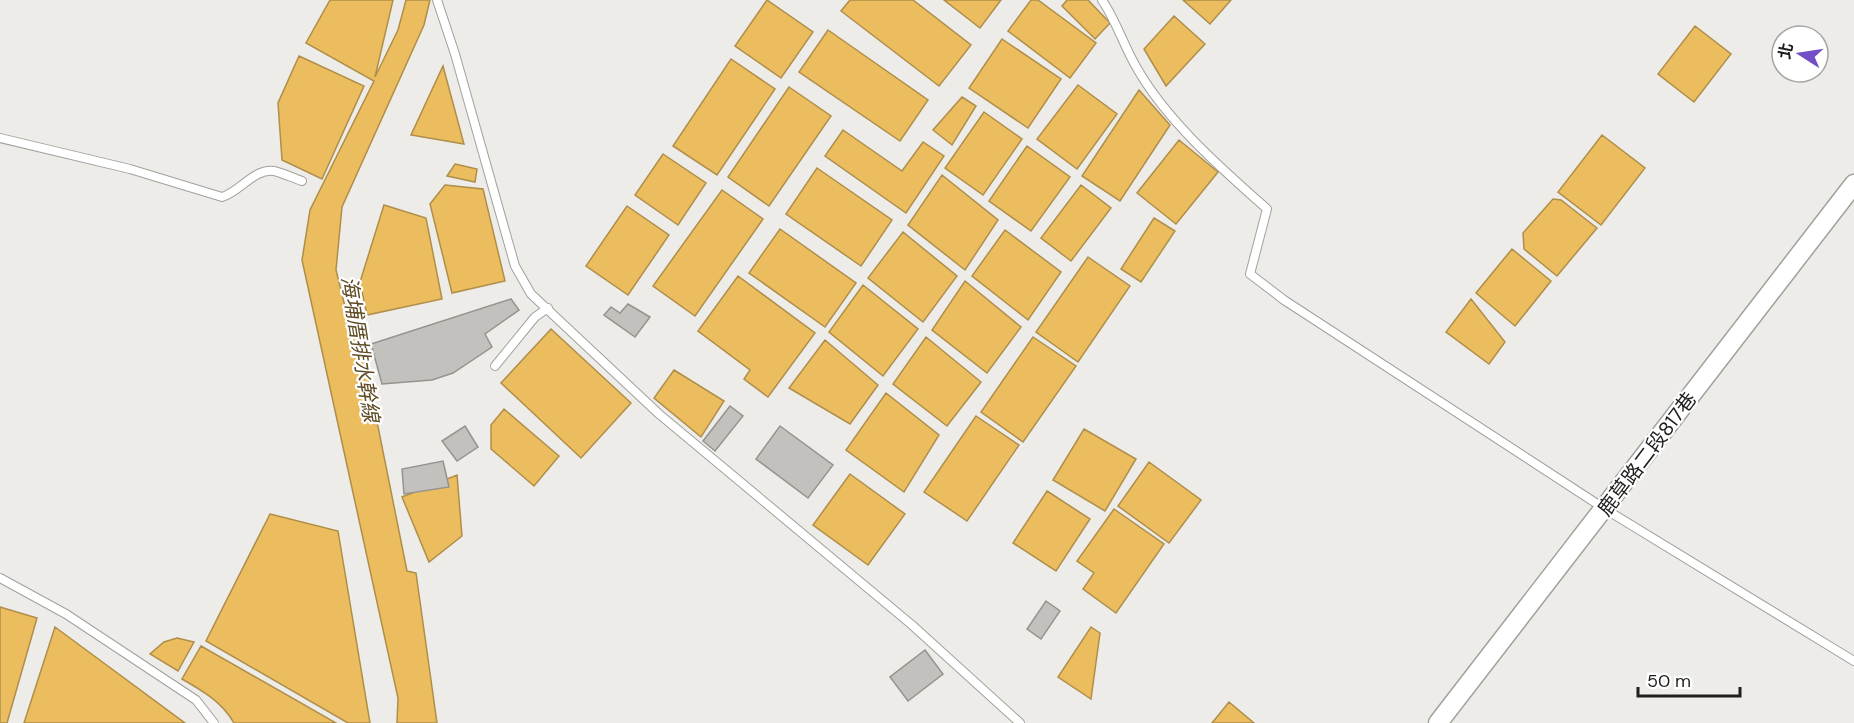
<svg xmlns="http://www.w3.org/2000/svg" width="1854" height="723" font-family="'DM Sans','Noto Sans TC',sans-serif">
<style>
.water{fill:#ecbd5e;stroke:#ae8e4a;stroke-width:1.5}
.building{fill:#c3c1bd;stroke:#95938f;stroke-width:1.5}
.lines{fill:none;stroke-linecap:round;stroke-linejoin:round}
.service-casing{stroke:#a2a09d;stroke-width:10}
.tertiary-casing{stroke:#a2a09d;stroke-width:21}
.service{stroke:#fff;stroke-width:8}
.tertiary{stroke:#fff;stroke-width:18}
.labels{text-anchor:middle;stroke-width:4.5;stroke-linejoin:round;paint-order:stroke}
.street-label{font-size:20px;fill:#1f1f1d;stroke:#fff}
.water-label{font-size:21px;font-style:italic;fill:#604c25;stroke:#fff}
</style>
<rect width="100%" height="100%" fill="#eeece8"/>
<!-- water -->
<path class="water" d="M 330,0 L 393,0 L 375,77 L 398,30 L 406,0 L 430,0 L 424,25 L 342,207 L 336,270 L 349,323 L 362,347 L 407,571 L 416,573 L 437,723 L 397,723 L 398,698 L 302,260 L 310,210 L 374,81 L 306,43 Z
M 767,0 L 813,32 L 781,78 L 735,46 Z
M 850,0 L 913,0 L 971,45 L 939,86 L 841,11 Z
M 944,0 L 1001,0 L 980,28 Z
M 1031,0 L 1038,0 L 1096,43 L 1070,78 L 1008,31 Z
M 1067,0 L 1088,0 L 1110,23 L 1095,39 L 1062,6 Z
M 1183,0 L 1231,0 L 1210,24 Z
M 1174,16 L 1205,44 L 1166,86 L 1144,49 Z
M 1695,26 L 1731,54 L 1694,102 L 1658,74 Z
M 828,30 L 928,100 L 900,141 L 799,72 Z
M 1002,39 L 1061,79 L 1028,128 L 969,88 Z
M 299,56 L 364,86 L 322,179 L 282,160 L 278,103 Z
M 731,59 L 775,89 L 717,175 L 673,146 Z
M 443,66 L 464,144 L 411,135 Z
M 1078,85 L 1117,114 L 1077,169 L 1037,139 Z
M 789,87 L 831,116 L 769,206 L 728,177 Z
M 1139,90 L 1170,125 L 1120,201 L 1082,176 Z
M 962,97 L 976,106 L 952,145 L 933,130 Z
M 984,112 L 1022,139 L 983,195 L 945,168 Z
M 843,130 L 902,171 L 923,142 L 944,156 L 906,213 L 825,156 Z
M 1602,135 L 1645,168 L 1601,225 L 1558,192 Z
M 1179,140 L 1218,172 L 1176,224 L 1137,193 Z
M 1027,146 L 1070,177 L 1031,231 L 989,201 Z
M 663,154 L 706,183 L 678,225 L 635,195 Z
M 455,164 L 477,169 L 475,182 L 447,176 Z
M 817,168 L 892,220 L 861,266 L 786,214 Z
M 942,175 L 998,220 L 965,270 L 908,225 Z
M 445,185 L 483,189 L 505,281 L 452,293 L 430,204 Z
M 1081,185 L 1111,208 L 1071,261 L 1041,238 Z
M 722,190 L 763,219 L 695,316 L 653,286 Z
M 1553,199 L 1561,200 L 1597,228 L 1557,276 L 1524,249 L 1523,233 Z
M 384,205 L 426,218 L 442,299 L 367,315 L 360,282 Z
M 627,206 L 669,235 L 628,295 L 586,266 Z
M 1154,218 L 1175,231 L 1141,282 L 1121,269 Z
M 780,229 L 856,283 L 825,327 L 749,273 Z
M 1005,230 L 1061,272 L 1028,320 L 972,276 Z
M 903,232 L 957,276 L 923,322 L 868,278 Z
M 1512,249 L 1551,281 L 1515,326 L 1476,293 Z
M 1088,257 L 1130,286 L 1078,362 L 1036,332 Z
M 738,276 L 815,333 L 768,397 L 744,379 L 750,370 L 698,331 Z
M 965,281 L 1021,327 L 987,373 L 932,330 Z
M 863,285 L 918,329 L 883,376 L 829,332 Z
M 1471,299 L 1505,342 L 1489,364 L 1446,332 Z
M 551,329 L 631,403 L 581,458 L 501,383 Z
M 926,337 L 981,382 L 947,426 L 893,384 Z
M 1033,337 L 1076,366 L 1023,442 L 981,412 Z
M 825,340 L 878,385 L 850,424 L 789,388 Z
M 674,370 L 724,401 L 701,437 L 654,398 Z
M 886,393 L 939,435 L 904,492 L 846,450 Z
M 504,409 L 559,456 L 534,486 L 491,449 L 491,425 Z
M 976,416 L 1019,445 L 967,521 L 924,492 Z
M 1084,429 L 1136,459 L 1105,511 L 1053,480 Z
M 1149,462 L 1201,500 L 1169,543 L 1118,506 Z
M 850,474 L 905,514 L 868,565 L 813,525 Z
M 457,475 L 462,536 L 429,562 L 402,497 Z
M 1047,491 L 1090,519 L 1056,571 L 1013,543 Z
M 1114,509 L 1164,544 L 1116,613 L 1083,589 L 1094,573 L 1077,561 Z
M 270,514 L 338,531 L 370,723 L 348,723 L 206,641 Z
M 0,607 L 37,618 L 7,723 L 0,723 Z
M 55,627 L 185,723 L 24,723 Z
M 1091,627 L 1100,633 L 1091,699 L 1058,677 Z
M 177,638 L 194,642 L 178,671 L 150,654 L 164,642 Z
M 201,646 L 336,723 L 234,723 C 222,702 203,691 182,679 Z
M 1229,702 L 1254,723 L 1212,723 Z"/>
<!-- building -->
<path class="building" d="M 511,299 L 519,310 L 485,334 L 492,347 L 453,373 L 432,380 L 382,384 L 371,344 Z
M 628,304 L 650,317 L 635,337 L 604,315 L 611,307 L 620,313 Z
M 730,406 L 743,416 L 715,451 L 703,441 Z
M 465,426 L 478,447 L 457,461 L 442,441 Z
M 780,426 L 833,465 L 808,498 L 756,459 Z
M 443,461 L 449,487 L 404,494 L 402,469 Z
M 1046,601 L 1060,611 L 1041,639 L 1027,629 Z
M 925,650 L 943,674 L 908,701 L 890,677 Z"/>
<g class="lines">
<!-- service casing -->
<g class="service-casing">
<path id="service" d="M 437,0 L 455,54 L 515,266 L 531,294 L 659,414 L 912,625 L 1020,723
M 1102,0 C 1117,22 1124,47 1138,70 C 1168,122 1222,169 1267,209 L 1250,274 L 1284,300 L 1605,509 L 1854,661
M 0,138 L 130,169 L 222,197 C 240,192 254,168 274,171 C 283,173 293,178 302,181
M 495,366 L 535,317 L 548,308
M 0,578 L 66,614 L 196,700 L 214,723"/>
</g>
<!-- tertiary casing -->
<g class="tertiary-casing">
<path id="tertiary" d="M 1438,723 L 1854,184"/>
</g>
<!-- service -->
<use href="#service" class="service"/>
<!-- tertiary -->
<use href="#tertiary" class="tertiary"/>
</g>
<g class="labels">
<!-- street labels -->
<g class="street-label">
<text transform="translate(1647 454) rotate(-53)" y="7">鹿草路二段817巷</text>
</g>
<!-- water labels -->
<g class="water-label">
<text transform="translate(360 349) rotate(81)" y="7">海埔厝排水幹線</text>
</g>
</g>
<!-- north arrow -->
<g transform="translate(1800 54) rotate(282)"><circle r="28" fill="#ffffff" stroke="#a5a5a5" stroke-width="1.5"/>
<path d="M0-4.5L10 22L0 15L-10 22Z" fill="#724ec7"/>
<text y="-9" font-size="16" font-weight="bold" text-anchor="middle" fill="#1f1f1d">北</text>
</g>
<!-- scale -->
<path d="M1638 687v9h102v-9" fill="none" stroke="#1f1f1d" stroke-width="3"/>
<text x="1647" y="687" font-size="18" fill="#1f1f1d" stroke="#ffffff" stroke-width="4.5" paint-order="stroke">50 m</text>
</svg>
